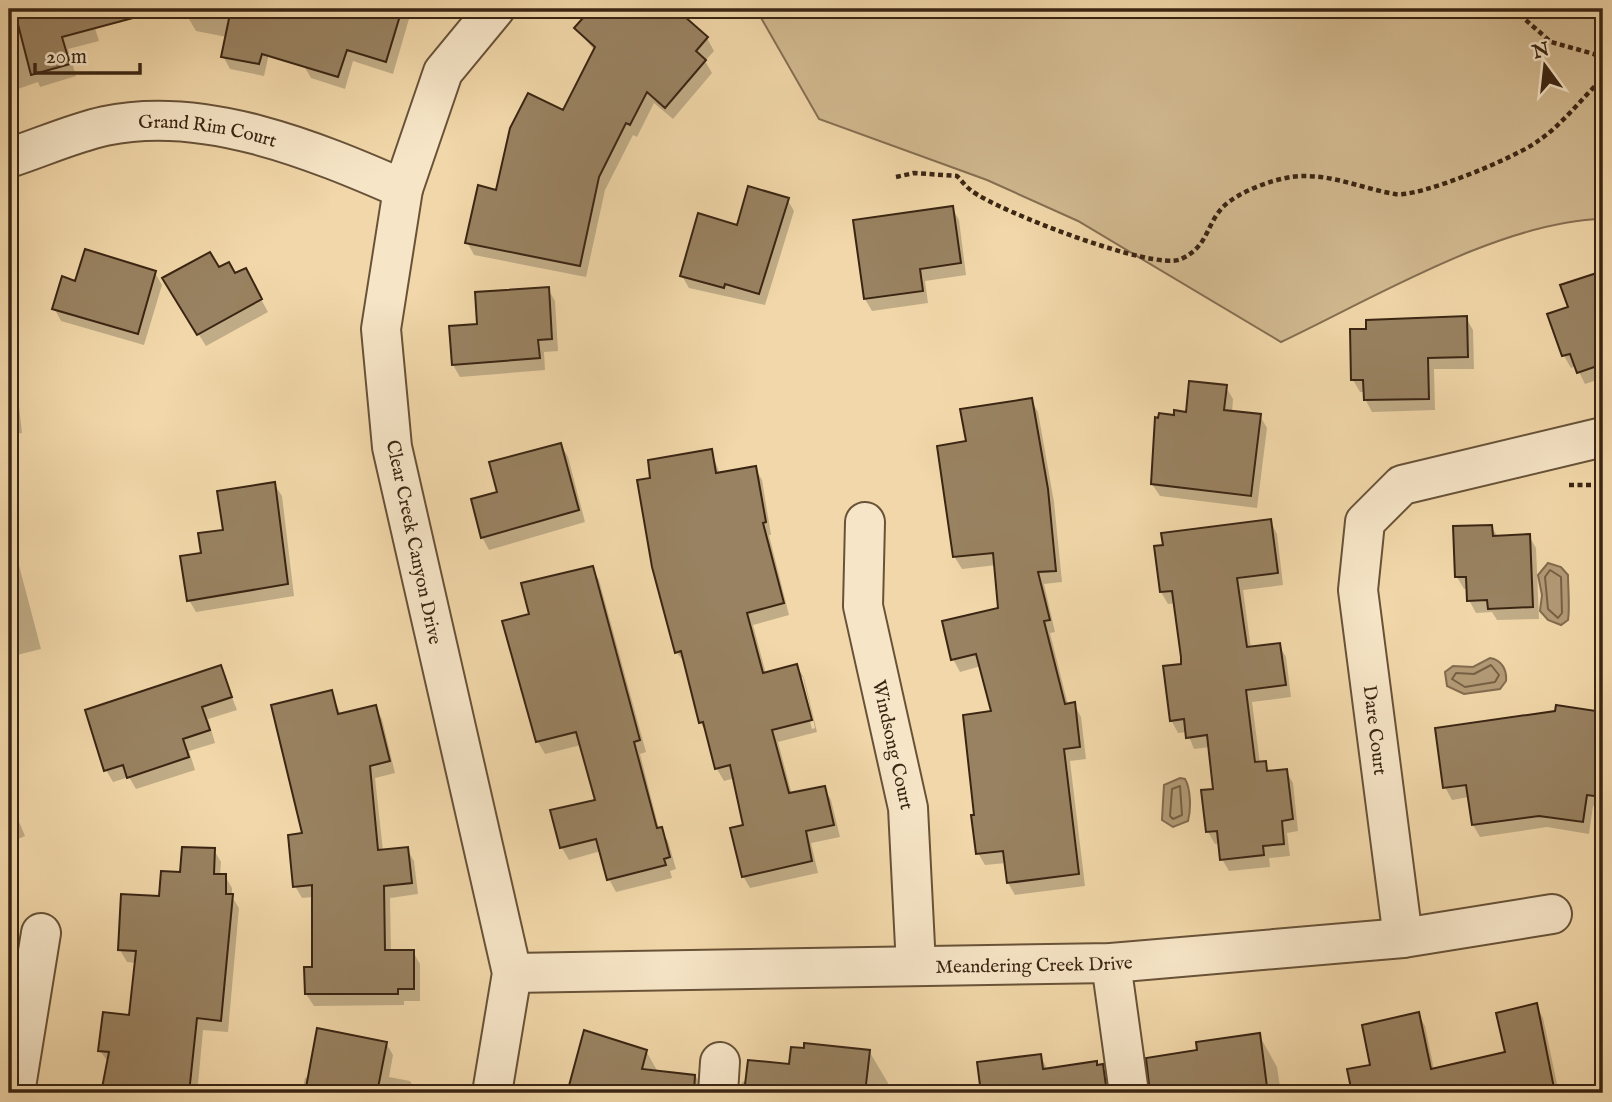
<svg xmlns="http://www.w3.org/2000/svg" width="1612" height="1102" font-family="'IM FELL English',serif">
<style>
.green{fill:#d2b990;stroke:#866f52;stroke-width:2}
.water{fill:#b39a76;stroke:#836b4e;stroke-width:2}
.shadow{fill:#0003;fill-rule:evenodd}
.lines{fill:none;stroke-linecap:round;stroke-linejoin:round}
.shore{stroke:#766044;stroke-width:2}
.building{fill:#998261;stroke:#3a2513;stroke-width:2}
.minor-casing{stroke:#685238;stroke-width:42}
.path{stroke:#3a2513;stroke-width:4.5;stroke-dasharray:5 3.5;stroke-linecap:butt}
.minor{stroke:#f6e5c7;stroke-width:38}
.labels{text-anchor:middle;stroke-width:7;stroke-linejoin:round;paint-order:stroke}
.street-label{font-size:19px;fill:#3a2513;stroke:#f6e5c7}
</style>
<rect width="100%" height="100%" fill="#f1d7a9"/>
<filter id="stains"><feTurbulence type="fractalNoise" baseFrequency=".00286" numOctaves="4"/><feColorMatrix values="0 0 0 0 .2 0 0 0 0 .09 0 0 0 0 .02 0 0 0 .5 -.17"/></filter>
<radialGradient id="worn" r=".72"><stop offset=".6" stop-color="#630" stop-opacity="0"/><stop offset="1" stop-color="#630" stop-opacity=".3"/></radialGradient>
<!-- green -->
<path class="green" d="M 756,9 L 1603,9 L 1603,219 C 1502,221 1374,298 1281,342 L 1078,221 L 987,180 L 819,119 Z"/>
<!-- water -->
<path class="water" d="M 1548,563 L 1561,567 L 1568,575 C 1568,588 1570,608 1568,620 L 1561,625 L 1548,620 L 1540,611 L 1542,595 L 1538,575 Z
M 1490,658 C 1502,660 1507,670 1506,681 L 1500,689 L 1464,694 L 1447,686 L 1445,672 L 1453,666 L 1473,667 Z
M 1180,778 L 1185,779 C 1191,789 1191,810 1188,821 L 1173,827 L 1162,820 L 1164,785 Z"/>
<!-- shadow -->
<path class="shadow" d="M 9,9 L 89,9 L 99,41 L 68,49 L 76,76 L 40,87 L 38,82 L 9,92 Z
M 191,9 L 279,9 L 264,76 L 230,69 L 223,56 L 227,37 L 196,31 L 189,19 Z
M 322,9 L 409,9 L 411,12 L 393,74 L 353,61 L 345,89 L 311,78 L 304,66 Z
M 593,9 L 638,9 L 643,13 L 647,9 L 673,9 L 707,38 L 714,51 L 705,61 L 712,73 L 673,119 L 654,103 L 637,137 L 633,135 L 605,190 L 586,277 L 474,255 L 467,242 L 497,192 L 564,113 L 595,51 L 576,28 Z
M 787,199 L 794,211 L 765,305 L 689,288 L 682,276 L 738,227 Z
M 952,208 L 959,220 L 966,275 L 925,281 L 928,303 L 872,311 L 865,299 Z
M 218,269 L 235,275 L 245,270 L 268,312 L 206,346 L 171,291 Z
M 1603,271 L 1603,378 L 1585,384 L 1576,366 L 1571,368 L 1564,356 L 1549,315 L 1570,308 L 1563,286 Z
M 155,273 L 162,285 L 144,345 L 61,321 L 54,308 L 77,283 Z
M 548,289 L 555,301 L 558,351 L 544,352 L 545,370 L 460,377 L 453,365 L 479,326 Z
M 9,317 L 22,433 L 9,434 Z
M 1466,318 L 1473,330 L 1474,369 L 1434,369 L 1435,410 L 1372,412 L 1365,399 L 1365,392 L 1360,392 L 1353,380 Z
M 1226,387 L 1233,399 L 1232,413 L 1260,416 L 1267,428 L 1257,508 L 1160,496 L 1152,484 L 1176,417 L 1187,414 Z
M 1031,400 L 1038,412 L 1054,502 L 1062,582 L 1044,584 L 1055,632 L 1050,633 L 1068,705 L 1074,704 L 1081,717 L 1086,759 L 1070,761 L 1085,886 L 1015,895 L 1008,883 L 1006,863 L 985,865 L 978,853 L 964,716 L 993,713 L 981,666 L 960,672 L 953,659 L 1000,609 L 996,565 L 962,569 L 954,556 L 968,442 Z
M 561,445 L 568,457 L 585,522 L 489,550 L 482,537 L 499,494 Z
M 711,451 L 720,474 L 755,468 L 762,480 L 771,535 L 769,535 L 789,615 L 753,625 L 766,674 L 797,666 L 804,678 L 817,732 L 778,742 L 792,795 L 824,788 L 831,800 L 840,837 L 811,843 L 818,873 L 750,888 L 743,876 L 745,827 L 735,778 L 724,781 L 717,769 L 708,736 L 701,723 L 686,664 L 676,652 L 652,479 ZM 799,677 L 803,677 L 815,728 L 812,729 Z
M 274,484 L 282,496 L 294,596 L 196,612 L 189,600 L 203,555 Z
M 1270,521 L 1277,534 L 1283,585 L 1243,590 L 1251,649 L 1279,645 L 1286,657 L 1291,697 L 1252,702 L 1260,764 L 1265,763 L 1270,772 L 1286,771 L 1293,783 L 1298,831 L 1287,833 L 1290,856 L 1269,858 L 1270,867 L 1229,871 L 1222,859 L 1220,843 L 1215,844 L 1208,832 L 1215,790 L 1210,747 L 1194,749 L 1187,732 L 1178,733 L 1171,720 L 1183,665 L 1176,603 L 1168,604 L 1161,592 Z
M 1491,526 L 1498,537 L 1529,536 L 1536,548 L 1539,619 L 1497,620 L 1492,612 L 1476,613 L 1469,600 L 1469,589 L 1464,589 L 1457,577 Z
M 9,542 L 16,554 L 41,649 L 9,657 Z
M 592,568 L 599,580 L 646,752 L 640,754 L 659,829 L 668,841 L 676,869 L 670,871 L 672,878 L 616,892 L 609,879 L 601,851 L 569,860 L 562,848 L 597,802 L 581,745 L 545,754 L 538,742 L 504,622 L 531,615 Z
M 220,667 L 237,710 L 208,719 L 215,743 L 189,751 L 195,770 L 136,789 L 129,777 L 113,782 L 106,770 Z
M 331,692 L 341,715 L 375,707 L 382,719 L 395,773 L 375,778 L 383,851 L 407,849 L 414,861 L 418,894 L 390,898 L 391,952 L 413,952 L 420,964 L 420,1001 L 404,1001 L 404,1005 L 314,1006 L 306,994 L 314,969 L 313,897 L 302,898 L 295,886 Z
M 1558,707 L 1603,714 L 1603,808 L 1593,806 L 1589,834 L 1547,827 L 1480,837 L 1473,825 L 1469,797 L 1452,800 L 1445,787 L 1557,712 Z
M 9,798 L 25,836 L 9,843 Z
M 214,850 L 221,862 L 220,876 L 225,876 L 232,888 L 232,897 L 239,908 L 228,1032 L 203,1030 L 198,1084 L 210,1086 L 214,1093 L 103,1093 L 109,1063 L 100,1051 L 130,1017 L 137,963 L 127,962 L 120,950 L 182,874 Z
M 1536,1005 L 1543,1018 L 1559,1093 L 1354,1093 L 1349,1071 L 1372,1066 L 1418,1014 L 1425,1026 L 1434,1070 L 1507,1054 Z
M 585,1032 L 646,1051 L 658,1072 L 696,1077 L 706,1093 L 569,1093 Z
M 1259,1035 L 1277,1067 L 1281,1093 L 1151,1093 L 1148,1059 L 1199,1052 Z
M 386,1043 L 393,1055 L 389,1077 L 410,1081 L 417,1093 L 302,1093 L 305,1078 Z
M 869,1051 L 888,1083 L 886,1093 L 740,1093 L 742,1082 L 790,1066 Z
M 1040,1056 L 1048,1070 L 1102,1066 L 1118,1093 L 982,1093 L 979,1064 Z"/>
<g class="lines">
<!-- shore -->
<path class="shore" d="M 1550,570 L 1561,577 L 1562,613 L 1558,618 L 1548,609 L 1545,577 Z
M 1491,665 L 1499,675 L 1495,682 L 1465,687 L 1452,679 L 1456,673 L 1474,674 Z
M 1180,786 L 1182,815 L 1173,819 L 1170,816 L 1172,789 Z"/>
</g>
<!-- building -->
<path class="building" d="M 14,9 L 132,9 L 133,18 L 62,37 L 70,64 L 31,75 Z
M 231,9 L 402,9 L 386,62 L 347,50 L 338,77 L 262,54 L 259,64 L 221,57 Z
M 591,9 L 676,9 L 708,37 L 696,51 L 706,60 L 665,108 L 647,92 L 630,125 L 626,123 L 599,177 L 580,266 L 465,243 L 478,185 L 496,190 L 510,128 L 528,93 L 563,110 L 595,47 L 574,28 Z
M 748,186 L 789,198 L 759,294 L 725,284 L 724,288 L 680,276 L 698,213 L 737,225 Z
M 953,206 L 961,263 L 920,269 L 923,291 L 864,299 L 853,220 Z
M 85,249 L 156,271 L 138,334 L 52,309 L 62,276 L 75,281 Z
M 210,252 L 219,267 L 229,262 L 235,273 L 246,268 L 262,299 L 197,335 L 162,278 Z
M 1603,271 L 1603,364 L 1577,373 L 1570,354 L 1562,356 L 1547,314 L 1568,307 L 1560,285 Z
M 549,287 L 552,339 L 538,340 L 540,358 L 452,365 L 449,326 L 477,324 L 475,292 Z
M 1467,316 L 1468,357 L 1428,358 L 1429,399 L 1364,400 L 1363,380 L 1351,380 L 1350,329 L 1366,329 L 1366,320 Z
M 1189,381 L 1227,385 L 1224,410 L 1261,414 L 1251,496 L 1151,484 L 1155,417 L 1158,418 L 1159,413 L 1174,415 L 1174,410 L 1186,412 Z
M 1032,398 L 1048,489 L 1056,571 L 1038,572 L 1050,620 L 1044,621 L 1065,704 L 1075,702 L 1080,747 L 1064,749 L 1079,874 L 1007,883 L 1003,851 L 976,854 L 971,815 L 974,815 L 963,715 L 991,711 L 976,654 L 951,660 L 942,621 L 998,608 L 993,553 L 953,557 L 937,446 L 966,441 L 960,409 Z
M 561,443 L 579,510 L 481,538 L 471,499 L 497,492 L 489,462 Z
M 712,449 L 716,473 L 756,466 L 766,522 L 763,523 L 784,603 L 747,613 L 763,673 L 797,664 L 812,720 L 772,730 L 789,793 L 825,786 L 834,825 L 806,831 L 812,861 L 742,877 L 730,828 L 743,825 L 730,765 L 715,769 L 703,722 L 699,723 L 681,651 L 675,653 L 652,567 L 637,480 L 650,478 L 648,460 Z
M 275,482 L 288,584 L 187,601 L 180,556 L 201,553 L 198,533 L 223,530 L 217,491 Z
M 1271,519 L 1278,573 L 1237,578 L 1247,647 L 1280,643 L 1286,685 L 1246,690 L 1255,762 L 1266,761 L 1267,771 L 1287,769 L 1293,819 L 1282,821 L 1284,844 L 1263,846 L 1264,855 L 1220,860 L 1217,831 L 1206,832 L 1201,790 L 1213,789 L 1207,735 L 1186,738 L 1184,719 L 1170,721 L 1163,666 L 1181,664 L 1181,657 L 1172,591 L 1160,592 L 1154,546 L 1163,545 L 1161,533 Z
M 1492,525 L 1493,536 L 1530,534 L 1533,607 L 1488,609 L 1487,600 L 1467,601 L 1466,577 L 1455,577 L 1453,526 Z
M 593,566 L 640,740 L 634,742 L 657,828 L 662,827 L 670,857 L 664,859 L 666,865 L 607,880 L 596,839 L 560,848 L 550,810 L 595,800 L 576,732 L 536,742 L 502,621 L 529,614 L 521,583 Z
M 221,665 L 232,697 L 202,707 L 210,730 L 183,739 L 189,757 L 127,778 L 123,765 L 104,771 L 85,710 Z
M 332,690 L 338,714 L 376,705 L 390,761 L 370,766 L 378,850 L 408,847 L 412,883 L 384,886 L 385,950 L 414,950 L 414,989 L 398,989 L 398,994 L 305,994 L 304,967 L 312,967 L 312,885 L 293,887 L 288,835 L 302,833 L 271,705 Z
M 1556,705 L 1603,712 L 1603,797 L 1587,795 L 1583,822 L 1539,816 L 1472,825 L 1466,785 L 1443,788 L 1435,728 L 1555,711 Z
M 182,847 L 215,848 L 214,874 L 226,874 L 226,894 L 233,894 L 221,1021 L 197,1018 L 189,1093 L 101,1093 L 109,1052 L 98,1051 L 103,1012 L 129,1015 L 136,951 L 118,950 L 121,894 L 159,896 L 161,871 L 180,872 Z
M 1537,1003 L 1555,1093 L 1352,1093 L 1347,1069 L 1370,1065 L 1362,1025 L 1419,1012 L 1431,1069 L 1505,1052 L 1496,1013 Z
M 317,1028 L 387,1042 L 377,1093 L 305,1093 Z
M 584,1030 L 647,1050 L 642,1069 L 695,1075 L 694,1093 L 567,1093 Z
M 1260,1033 L 1267,1087 L 1261,1088 L 1262,1093 L 1150,1093 L 1146,1058 L 1197,1050 L 1196,1042 Z
M 804,1043 L 870,1050 L 865,1093 L 744,1093 L 748,1060 L 789,1064 L 791,1047 L 804,1048 Z
M 1041,1054 L 1043,1069 L 1097,1061 L 1097,1065 L 1103,1064 L 1107,1093 L 981,1093 L 977,1062 Z"/>
<g class="lines">
<!-- minor casing -->
<g class="minor-casing">
<g id="minor">
<path id="s1" d="M 9,158 C 40,148 73,133 105,126 C 204,105 314,150 403,189"/>
<path id="s2" d="M 865,522 L 863,606 L 908,808 L 916,966"/>
<path d="M 1403,938 L 1358,590 L 1365,522 L 1402,485 L 1603,437"/>
<path d="M 1111,963 L 1129,1093"/>
<path id="s3" d="M 512,973 L 1111,963 L 1403,938 L 1552,914"/>
<path d="M 15,1093 L 41,933"/>
<path d="M 492,1093 L 512,973 L 392,447 L 381,329 L 403,189 L 443,72 L 495,9"/>
<path d="M 718,1093 L 720,1062"/>
</g>
</g>
<!-- path -->
<path class="path" d="M 1513,9 L 1551,42 L 1594,54 L 1603,62
M 896,177 L 914,173 L 957,176 C 962,181 966,187 972,191 C 998,211 1155,272 1181,259 C 1209,246 1205,226 1223,207 C 1238,192 1271,180 1291,177 C 1328,172 1359,188 1395,194 C 1419,198 1517,157 1538,141 C 1562,125 1582,98 1603,78 L 1603,71
M 1569,485 L 1603,485"/>
<!-- minor -->
<use href="#minor" class="minor"/>
</g>
<g class="labels">
<!-- street labels -->
<g class="street-label">
<text dy="7" stroke="none"><textPath href="#s1" startOffset="205">Grand Rim Court</textPath></text>
<text transform="translate(415 542) rotate(78)" y="7">Clear Creek Canyon Drive</text>
<text transform="translate(1376 730) rotate(83)" y="7">Dare Court</text>
<text dy="7" stroke="none"><textPath href="#s2" startOffset="226">Windsong Court</textPath></text>
<text dy="7" stroke="none"><textPath href="#s3" startOffset="522">Meandering Creek Drive</textPath></text>
</g>
</g>
<!-- margin -->
<rect width="1612" height="1102" fill="none" stroke="#f1d7a9" stroke-width="35"/>
<rect x="10" y="10" width="1591" height="1081" fill="none" stroke="#3a2513" stroke-width="3.5"/>
<rect x="18" y="18" width="1577" height="1067" fill="none" stroke="#3a2513" stroke-width="2"/>
<!-- north arrow -->
<g transform="translate(1545 66) rotate(345)" stroke="#f6e5c7" stroke-width="5" paint-order="stroke">
<path d="M0-5L12 26L0 18L-12 26Z" fill="#3a2513"/>
<text y="-10" font-size="19" font-weight="bold" text-anchor="middle" fill="#3a2513">N</text>
</g>
<!-- scale -->
<path d="M35 63v10h105v-10" fill="none" stroke="#3a2513" stroke-width="3.5"/>
<text x="46" y="63" font-size="21" fill="#3a2513" stroke="#f6e5c7" stroke-width="5" paint-order="stroke">20 m</text>
<rect width="100%" height="100%" filter="url(#stains)"/>
<rect width="100%" height="100%" fill="url(#worn)"/>
</svg>
